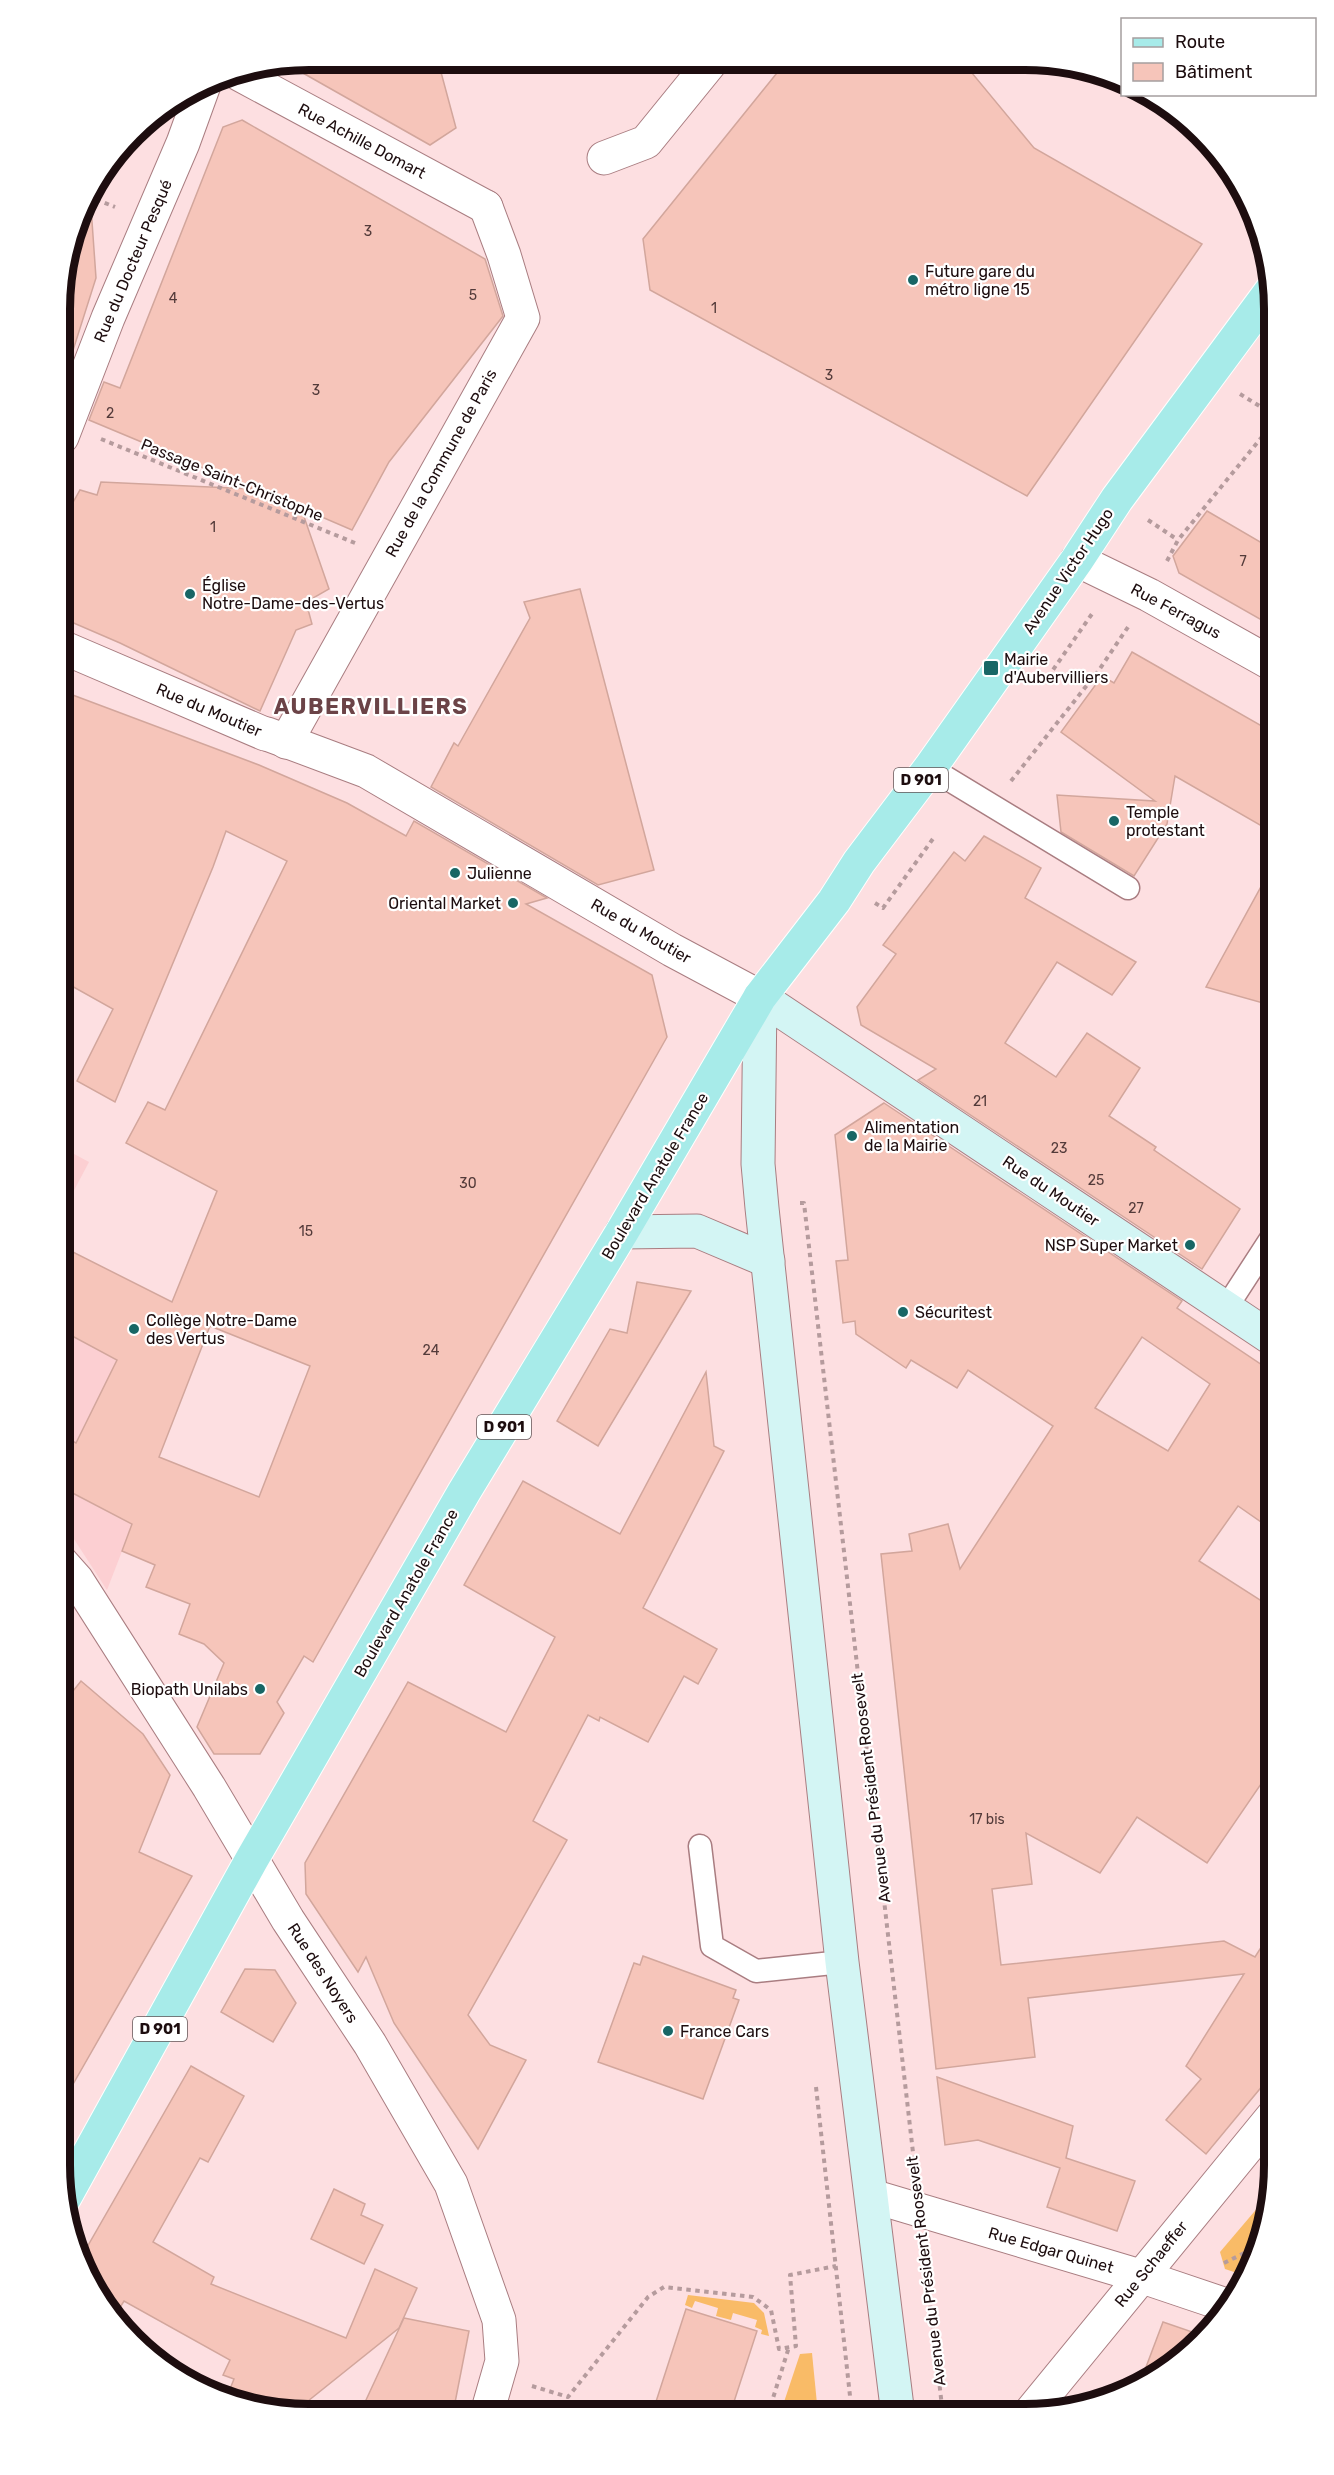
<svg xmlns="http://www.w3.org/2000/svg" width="1334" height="2475" font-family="Rubik,sans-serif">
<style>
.built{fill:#fccfd2}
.green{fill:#f9bb67}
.building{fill:#f6c5ba;stroke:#d2a69c;stroke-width:1.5;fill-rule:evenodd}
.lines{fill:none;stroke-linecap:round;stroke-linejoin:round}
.service-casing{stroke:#a97d81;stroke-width:25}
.pedestrian-casing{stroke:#a97d81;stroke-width:35}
.minor-casing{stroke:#a97d81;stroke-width:35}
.secondary-casing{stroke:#a97d81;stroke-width:35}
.primary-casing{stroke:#fff;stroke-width:35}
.path{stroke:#b59b9d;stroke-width:4;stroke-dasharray:4.5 4.5;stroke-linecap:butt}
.service{stroke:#fff;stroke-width:22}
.pedestrian{stroke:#fff;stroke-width:33}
.minor{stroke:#fff;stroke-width:33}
.secondary{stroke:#d3f5f4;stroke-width:33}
.primary{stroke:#a7ebe9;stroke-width:33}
.poi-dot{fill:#186665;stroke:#fff;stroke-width:2}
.labels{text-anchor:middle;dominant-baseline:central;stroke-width:4.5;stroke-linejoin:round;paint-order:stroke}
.number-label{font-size:14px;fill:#533b3a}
.shield{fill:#fff;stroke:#615657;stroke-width:1.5}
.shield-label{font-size:15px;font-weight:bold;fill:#1d0d0f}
.street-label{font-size:16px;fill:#1d0d0f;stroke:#fff}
.poi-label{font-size:16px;fill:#1d0d0f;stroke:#fff;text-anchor:start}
.district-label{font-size:22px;font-weight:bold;letter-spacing:1.5px;fill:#6b4347;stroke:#fff}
.rim{fill:none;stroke:#1d0d0f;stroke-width:8}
</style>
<rect width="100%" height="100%" fill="#fddfe1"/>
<!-- built -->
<g class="built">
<polygon points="61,1147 89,1162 61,1215"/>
<polygon points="61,1246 193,1313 189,1378 107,1590 61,1519"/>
<polygon points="1094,2389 1115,2397 1105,2402 1081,2406"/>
</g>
<!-- green -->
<g class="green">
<polygon points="1271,2192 1255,2261 1246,2276 1225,2269 1220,2252"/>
<polygon points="688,2295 754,2303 764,2313 769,2336 761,2334 762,2330 755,2327 757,2320 733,2313 731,2320 716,2316 718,2308 695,2301 692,2308 685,2305"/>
<polygon points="812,2353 818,2414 780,2414 800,2354"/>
</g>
<!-- building -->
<g class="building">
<polygon points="309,60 438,61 456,128 430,145 287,64"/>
<polygon points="785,63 957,64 972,73 1034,148 1202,244 1027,496 650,290 643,239"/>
<polygon points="242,120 485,259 503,316 389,462 352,530 301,508 329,589 306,602 312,624 296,630 260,711 120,643 62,618 62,533 71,506 80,490 97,495 101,482 254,489 89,420 104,382 120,388 223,127"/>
<polygon points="90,193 96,278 69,363 62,362 62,277 86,199"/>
<polygon points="1207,511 1274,550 1274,627 1179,573 1173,556"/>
<polygon points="580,589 654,870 598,885 431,787 454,743 458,746 530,618 524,602"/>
<polygon points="1132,652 1274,733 1274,833 1175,776 1167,824 1134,876 1061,832 1057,795 1155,801 1061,732 1102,676 1114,683"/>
<path d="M62,691L259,765L347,803L406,836L414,821L547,898L526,904L652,975L667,1037L313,1662L304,1656L277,1702L284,1713L260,1754H214L197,1727L224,1663L204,1644L179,1634L190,1604L146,1587L155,1565L122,1551L132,1524L61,1487V1435L76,1443L117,1360L61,1330V1246L172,1302L217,1191L126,1143L148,1102L165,1110L287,861L226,831L213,867L115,1102L77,1081L113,1009L61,980ZM210,1326L310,1366L259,1497L159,1457Z"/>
<polygon points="984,836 1041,868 1025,898 1136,962 1112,995 1057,962 1005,1043 1056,1077 1087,1033 1140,1068 1109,1116 1156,1147 1154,1150 1240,1209 1202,1269 918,1080 936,1069 861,1025 857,1007 896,954 883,945 954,852 965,861"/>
<polygon points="1274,863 1274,1006 1206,987"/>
<path d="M884,1103L1182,1301L1177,1308L1274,1373V1531L1238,1506L1199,1561L1274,1609V1765L1207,1863L1137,1817L1100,1873L1026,1833L1032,1884L992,1889L1001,1965L1224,1941L1255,1957L1274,1927L1273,2073L1206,2154L1166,2120L1201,2079L1186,2066L1244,1974L1028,1998L1035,2057L936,2069L881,1554L912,1551L909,1534L948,1524L960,1569L1053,1426L968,1370L957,1388L911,1360L906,1368L856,1334L855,1321L843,1323L836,1261L848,1260L835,1135ZM1142,1337L1210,1384L1168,1451L1095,1408Z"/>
<polygon points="637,1282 691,1291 598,1446 557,1421 610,1329 627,1333"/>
<polygon points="706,1372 714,1446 724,1451 643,1608 717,1649 698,1684 684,1676 648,1742 600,1717 599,1721 588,1715 533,1821 567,1840 468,2015 490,2045 526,2060 478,2149 394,2023 366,1957 358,1972 306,1894 305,1863 408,1682 506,1732 555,1637 464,1585 523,1481 620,1534"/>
<polygon points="81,1681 143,1734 170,1775 139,1852 192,1876 60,2107 61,1706"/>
<polygon points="643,1956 736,1990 733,1998 739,2000 703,2099 598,2062 634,1963 640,1965"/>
<polygon points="245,1969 275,1970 296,2003 273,2042 221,2012"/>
<polygon points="191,2066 244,2096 208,2162 200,2158 153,2242 214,2277 211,2284 346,2338 375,2269 417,2288 399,2328 293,2413 276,2413 229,2400 231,2395 228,2394 234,2379 223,2375 230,2360 124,2301 114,2317 102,2305 82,2264 82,2256"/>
<polygon points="937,2077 1073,2126 1066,2158 1135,2181 1117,2231 1047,2207 1060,2168 978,2140 945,2145"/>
<polygon points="334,2189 365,2204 361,2215 383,2225 364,2264 311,2239"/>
<polygon points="686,2309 757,2331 730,2414 652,2414"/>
<polygon points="404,2318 469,2331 453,2413 360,2413"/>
<polygon points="1163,2322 1204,2336 1176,2364 1140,2383"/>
</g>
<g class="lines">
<!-- service casing -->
<g class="service-casing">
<g id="service">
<polyline points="930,768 1128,888"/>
<polyline points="1226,1308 1274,1234"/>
<polyline points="700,1846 712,1946 756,1971 842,1962"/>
</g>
</g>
<!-- pedestrian casing -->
<g class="pedestrian-casing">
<g id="pedestrian">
<polyline points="267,734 366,771 672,950 760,997"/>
<polyline points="286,742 523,318 504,255 486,207"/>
</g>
</g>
<!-- minor casing -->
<g class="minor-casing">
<g id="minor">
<polyline points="239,74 486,207"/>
<polyline points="604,158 646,142 711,62"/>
<polyline points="62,437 108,318 183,143 204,85"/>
<polyline points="1077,560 1149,595 1274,665"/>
<polyline points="62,647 265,734"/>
<polyline points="61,1562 77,1580 209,1787 288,1920 370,2044 451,2184 499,2320 502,2361 487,2413"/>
<polyline points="872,2196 1140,2276 1229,2306"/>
<polyline points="1029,2414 1273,2116"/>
</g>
</g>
<!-- secondary casing -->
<g class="secondary-casing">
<g id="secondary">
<polyline points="760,997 758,1164 762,1208 842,1962 898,2415"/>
<polyline points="760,997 1274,1340"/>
<polyline points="622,1232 697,1231 768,1261"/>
</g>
</g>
<!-- primary casing -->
<g class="primary-casing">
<polyline id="primary" points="65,2197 252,1859 464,1492 622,1232 760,997 834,901 859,862 930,768 1077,560 1117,499 1271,291"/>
</g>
<!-- path -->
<g class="path">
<polyline points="88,196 115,207"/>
<polyline points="1240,394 1274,415"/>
<polyline points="101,439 355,543"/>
<polyline points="1148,520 1178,540"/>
<polyline points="1167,561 1178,540 1274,422"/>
<polyline points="1048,677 1094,611"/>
<polyline points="1011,781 1099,670 1128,627"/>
<polyline points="875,903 883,908 935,836"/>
<polyline points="800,1203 804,1203 915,2170"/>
<polyline points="816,2087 852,2414"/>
<polyline points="924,2252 943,2415"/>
<polyline points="1224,2263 1259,2246"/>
<polyline points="532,2386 568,2397 648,2297 664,2287 753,2297 771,2310 779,2349 796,2346 790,2275 836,2266"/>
<polyline points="768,2414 789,2347"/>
</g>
<!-- service -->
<use href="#service" class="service"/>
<!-- pedestrian -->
<use href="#pedestrian" class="pedestrian"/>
<!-- minor -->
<use href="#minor" class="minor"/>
<!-- secondary -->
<use href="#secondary" class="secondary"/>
<!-- primary -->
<use href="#primary" class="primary"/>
</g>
<!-- markers -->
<g class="poi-dot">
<circle cx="913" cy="280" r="6"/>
<circle cx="190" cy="594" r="6"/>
<rect x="983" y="660" width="16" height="16" rx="3"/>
<circle cx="1114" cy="821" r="6"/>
<circle cx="455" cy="873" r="6"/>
<circle cx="513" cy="903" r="6"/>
<circle cx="852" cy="1136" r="6"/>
<circle cx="1190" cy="1245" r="6"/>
<circle cx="903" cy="1312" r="6"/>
<circle cx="134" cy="1329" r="6"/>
<circle cx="260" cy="1689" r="6"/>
<circle cx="668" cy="2031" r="6"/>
</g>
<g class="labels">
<!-- number labels -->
<g class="number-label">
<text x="368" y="231">3</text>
<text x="473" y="295">5</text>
<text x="173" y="298">4</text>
<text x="714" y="308">1</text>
<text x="829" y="375">3</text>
<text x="316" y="390">3</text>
<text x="110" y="413">2</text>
<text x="213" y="527">1</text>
<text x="1243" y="561">7</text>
<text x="980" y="1101">21</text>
<text x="1059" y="1148">23</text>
<text x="1096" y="1180">25</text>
<text x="468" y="1183">30</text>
<text x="1136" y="1208">27</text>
<text x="306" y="1231">15</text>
<text x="431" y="1350">24</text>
<text x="987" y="1819">17 bis</text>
</g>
<!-- shield labels -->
<g class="shield">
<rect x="894" y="768" width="54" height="24" rx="4.5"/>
<rect x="477" y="1415" width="54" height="24" rx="4.5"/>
<rect x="133" y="2017" width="54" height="24" rx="4.5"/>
</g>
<g class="shield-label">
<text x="921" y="780">D 901</text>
<text x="504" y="1427">D 901</text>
<text x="160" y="2029">D 901</text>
</g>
<!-- street labels -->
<g class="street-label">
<text transform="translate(362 141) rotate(28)">Rue Achille Domart</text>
<text transform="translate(133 261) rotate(-67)">Rue du Docteur Pesqué</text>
<text transform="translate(441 463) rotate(-61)">Rue de la Commune de Paris</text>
<text transform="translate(232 480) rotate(22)">Passage Saint-Christophe</text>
<text transform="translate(1068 571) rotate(-56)">Avenue Victor Hugo</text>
<text transform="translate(1176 611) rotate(28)">Rue Ferragus</text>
<text transform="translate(209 710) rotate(23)">Rue du Moutier</text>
<text transform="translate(641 931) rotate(30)">Rue du Moutier</text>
<text transform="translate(655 1176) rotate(-59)">Boulevard Anatole France</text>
<text transform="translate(1051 1191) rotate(34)">Rue du Moutier</text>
<text transform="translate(406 1593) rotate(-60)">Boulevard Anatole France</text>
<text transform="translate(871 1788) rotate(-97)">Avenue du Président Roosevelt</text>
<text transform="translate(323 1973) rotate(57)">Rue des Noyers</text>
<text transform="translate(1051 2250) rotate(16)">Rue Edgar Quinet</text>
<text transform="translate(1151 2264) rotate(-51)">Rue Schaeffer</text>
<text transform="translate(926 2271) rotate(-97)">Avenue du Président Roosevelt</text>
</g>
<!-- poi labels -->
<g class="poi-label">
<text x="925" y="271">Future gare du<tspan x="925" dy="18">métro ligne 15</tspan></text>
<text x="202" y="585">Église<tspan x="202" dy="18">Notre-Dame-des-Vertus</tspan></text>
<text x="1004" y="659">Mairie<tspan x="1004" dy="18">d'Aubervilliers</tspan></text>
<text x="1126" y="812">Temple<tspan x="1126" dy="18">protestant</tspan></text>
<text x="467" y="873">Julienne</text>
<text x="501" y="903" text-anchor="end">Oriental Market</text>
<text x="864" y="1127">Alimentation<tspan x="864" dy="18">de la Mairie</tspan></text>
<text x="1178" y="1245" text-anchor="end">NSP Super Market</text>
<text x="915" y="1312">Sécuritest</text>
<text x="146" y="1320">Collège Notre-Dame<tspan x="146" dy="18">des Vertus</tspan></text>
<text x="248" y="1689" text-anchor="end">Biopath Unilabs</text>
<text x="680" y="2031">France Cars</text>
</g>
<!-- district labels -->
<g class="district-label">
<text x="371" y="706">AUBERVILLIERS</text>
</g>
</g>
<!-- crop -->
<path d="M0 0H1334V2475H0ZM309 70H1025A239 239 0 0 1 1264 309V2165A239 239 0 0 1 1025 2404H309A239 239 0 0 1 70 2165V309A239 239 0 0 1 309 70Z" fill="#fff" fill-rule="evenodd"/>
<path class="rim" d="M309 70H1025A239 239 0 0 1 1264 309V2165A239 239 0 0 1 1025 2404H309A239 239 0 0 1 70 2165V309A239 239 0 0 1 309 70Z"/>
<!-- legend -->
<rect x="1121" y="18" width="195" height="78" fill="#ffffff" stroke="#a59e9f" stroke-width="1.5"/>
<rect x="1133" y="38" width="30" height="9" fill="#a7ebe9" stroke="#a59e9f" stroke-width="1.5"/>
<text x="1175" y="48" font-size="18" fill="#1d0d0f">Route</text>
<rect x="1133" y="63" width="30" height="18" fill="#f6c5ba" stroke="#a59e9f" stroke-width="1.5"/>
<text x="1175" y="78" font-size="18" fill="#1d0d0f">Bâtiment</text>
</svg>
